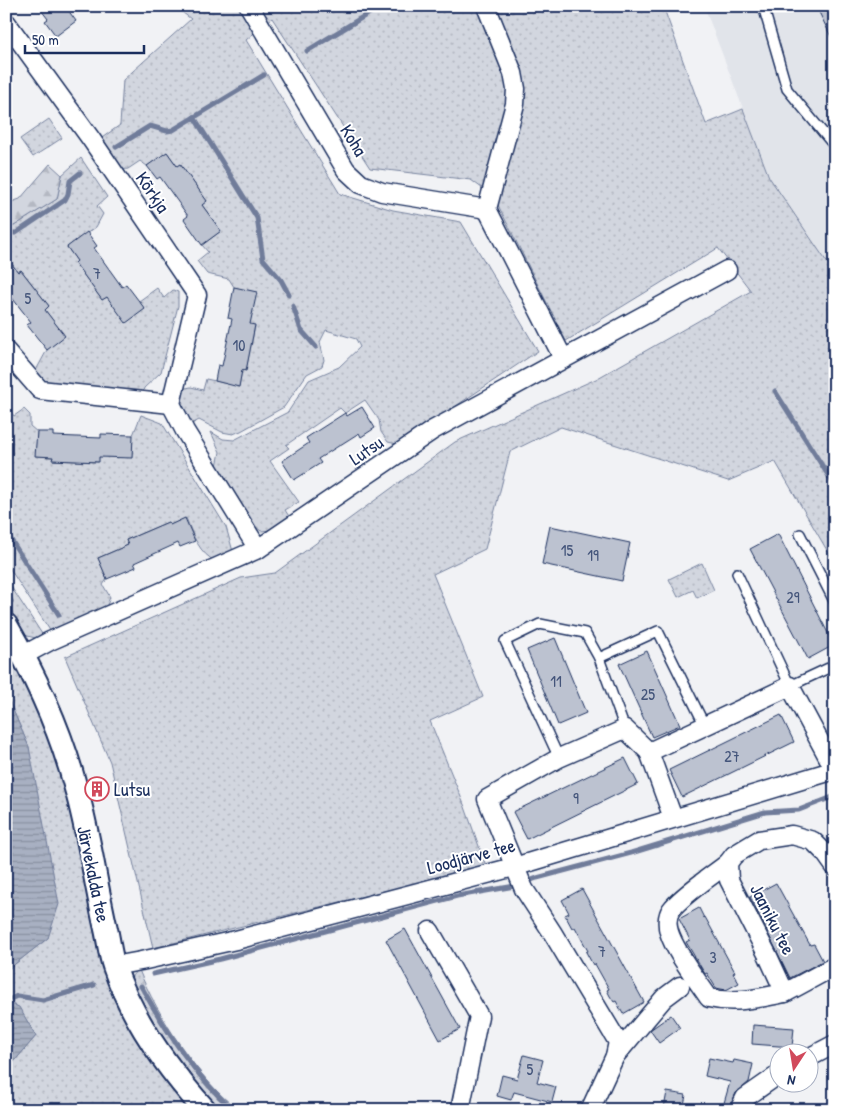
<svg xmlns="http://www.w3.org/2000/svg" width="841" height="1116" font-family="'Patrick Hand',sans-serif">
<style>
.built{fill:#e1e4ea}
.grass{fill:url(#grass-dots);stroke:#76829e}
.forest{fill:url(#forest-firs);stroke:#76829e}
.water{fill:url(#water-rules);stroke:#707c9a}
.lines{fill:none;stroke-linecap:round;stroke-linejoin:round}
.stream{stroke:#707c9a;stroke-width:5}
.building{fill:#bcc2d0;stroke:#1b2f5e}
.service-casing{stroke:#1b2f5e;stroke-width:12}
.minor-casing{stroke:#1b2f5e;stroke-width:21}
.tertiary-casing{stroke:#1b2f5e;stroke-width:26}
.service{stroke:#fff;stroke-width:9}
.minor{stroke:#fff;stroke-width:18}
.tertiary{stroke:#fff;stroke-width:22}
.labels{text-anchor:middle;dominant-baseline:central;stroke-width:4;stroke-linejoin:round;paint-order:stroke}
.number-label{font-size:16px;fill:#43547a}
.street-label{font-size:19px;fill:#1b2f5e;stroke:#fff}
.poi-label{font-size:19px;fill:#1b2f5e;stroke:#fff;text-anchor:start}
</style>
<defs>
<pattern id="grass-dots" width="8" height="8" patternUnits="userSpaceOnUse" patternTransform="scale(1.25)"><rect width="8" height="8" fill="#d2d6df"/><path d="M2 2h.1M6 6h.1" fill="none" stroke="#b4b8c2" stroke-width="1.8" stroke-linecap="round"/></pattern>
<pattern id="forest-firs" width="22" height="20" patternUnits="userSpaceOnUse" patternTransform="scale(1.25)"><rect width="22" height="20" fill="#d2d6df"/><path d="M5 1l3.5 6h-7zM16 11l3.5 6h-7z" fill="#b4b8c2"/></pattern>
<pattern id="water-rules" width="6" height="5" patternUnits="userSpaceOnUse" patternTransform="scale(1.25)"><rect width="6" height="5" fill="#a8b0c2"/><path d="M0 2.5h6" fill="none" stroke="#8890a1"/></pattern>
</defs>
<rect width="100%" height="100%" fill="#f1f2f5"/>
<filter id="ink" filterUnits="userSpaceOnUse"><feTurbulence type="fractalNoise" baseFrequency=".02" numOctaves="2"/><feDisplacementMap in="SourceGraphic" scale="10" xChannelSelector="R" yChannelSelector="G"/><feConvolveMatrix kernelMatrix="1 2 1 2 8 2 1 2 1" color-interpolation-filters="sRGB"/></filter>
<g filter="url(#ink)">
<!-- built -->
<polygon class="built" points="704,6 835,6 835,274 769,177"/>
<!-- grass -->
<g class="grass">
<polygon points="174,6 663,6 706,124 743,109 769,177 835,274 835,564 775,461 728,481 561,427 510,452 485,549 433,574 483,697 430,721 465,807 486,866 153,948 110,762 65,657 241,578 275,573 455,442 596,379 751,291 718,248 566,341 494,197 471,180 370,168 272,18 246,40 340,194 393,210 461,222 538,351 417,432 401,445 388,442 381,432 379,420 365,400 345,413 340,408 286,445 289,448 270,461 299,502 285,510 290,518 271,530 261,531 252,524 217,466 220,452 211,432 223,439 234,440 288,412 309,380 339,367 360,347 356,339 326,330 320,342 324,360 322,366 307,374 284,407 241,431 233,434 222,432 199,420 190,425 179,405 181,389 191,387 203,390 206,379 239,386 242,370 246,370 255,326 250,324 234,287 229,279 207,274 197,261 208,252 202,245 221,231 202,205 207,201 180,164 177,166 167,152 147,166 140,161 128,169 120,170 99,140 120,125 123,80 191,19"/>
<polygon points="49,119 62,138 33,157 20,139"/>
<polygon points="81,158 107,197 97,206 103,214 96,227 67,247 77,261 75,263 102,300 107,297 139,301 157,288 164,298 173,290 178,292 178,306 161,372 144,388 142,395 48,385 33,376 47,350 64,335 45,310 49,306 21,270 18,272 8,258 6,259 6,226 14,226 57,199 62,175"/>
<path d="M7,407L14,416L24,409L30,415V426L37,432L36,456L53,457V460L98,462L99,457L133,435L141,415L162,423L226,527L234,555L217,562C199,554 193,535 186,518L170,525L168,522L126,540L128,545L98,558L107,579L103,585L110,597L106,608L51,632L6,563Z"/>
<polygon points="702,563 714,590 697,598 693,590 678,597 669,579"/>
<polygon points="6,579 42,634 39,639 24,635 6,606"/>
<polygon points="6,650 50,735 78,842 98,953 123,1016 161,1075 192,1110 6,1110 6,1071 36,1036 19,1008 6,1002 6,971 48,938 29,747 6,694"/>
<path d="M139,970C156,1013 201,1084 239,1110H219L199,1091L158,1034L131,984C131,976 132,974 139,970Z"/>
</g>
<!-- forest -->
<polygon class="forest" points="50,164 62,175 57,199 14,226 6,226 6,204 20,199"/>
<!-- water -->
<g class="water">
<polygon points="6,694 29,747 59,904 48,938 6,971"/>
<polygon points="6,1002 19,1007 36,1036 6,1071"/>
</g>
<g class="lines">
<!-- stream -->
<g class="stream">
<polyline points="307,51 371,12 372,6"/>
<polyline points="194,117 257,218 263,259 281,280 289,295"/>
<polyline points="116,147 150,126 167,131 173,130 264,75"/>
<polyline points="6,233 16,233 65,200 68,194 70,181 80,173"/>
<polyline points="293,306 301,330 316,347"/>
<polyline points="775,391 835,486"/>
<polyline points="6,532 59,615"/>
<polyline points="6,593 11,601"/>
<polyline points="153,974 220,959 457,896 515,886 537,878 631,853 765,812 799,810 835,796"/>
<path d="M141,986C166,1031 195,1076 233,1110"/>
<polyline points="6,1001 17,996 43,1000 94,985"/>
</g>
</g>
<!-- building -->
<g class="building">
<polygon points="38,6 65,6 76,21 56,36 45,21 48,19"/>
<polygon points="816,6 835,6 835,45"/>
<polygon points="167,152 177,166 180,164 207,201 202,205 221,231 202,245 184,219 188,216 160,177 157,179 147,166"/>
<polygon points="87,232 97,246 94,248 122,287 126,284 145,309 126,323 107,297 102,300 75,263 77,261 67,247"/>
<polygon points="6,257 18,272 21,270 49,306 45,310 65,336 47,350 27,325 31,322 6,290"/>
<polygon points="234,287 257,292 250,324 255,325 246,371 242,370 239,387 215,381 218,365 222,366 232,319 228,318"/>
<polygon points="362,407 375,428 361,437 359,433 318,459 321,463 294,480 282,461 309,443 306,438 345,413 347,416"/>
<polygon points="37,432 53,432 53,436 101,438 101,434 133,435 132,458 99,457 99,462 52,460 53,457 35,456"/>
<polygon points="185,518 195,541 180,547 178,543 134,563 136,567 107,579 98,558 128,545 126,540 168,522 170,525"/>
<polygon points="550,526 630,543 622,581 542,564"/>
<polygon points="778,534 834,645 808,659 750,549"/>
<polygon points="555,638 586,713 558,725 527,650"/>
<polygon points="647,651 680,725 652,737 619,664"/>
<polygon points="781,715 794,742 682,797 669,770"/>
<polygon points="625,758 638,784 527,839 513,812"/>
<polygon points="776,883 810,945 814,944 823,961 790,978 750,897"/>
<polygon points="582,889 644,1002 623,1014 616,1001 614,1002 610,996 607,990 609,989 595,964 593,965 586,952 588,951 575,927 572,928 565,915 569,913 562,900"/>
<polygon points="699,908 704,918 705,917 735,972 733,973 739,983 726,990 716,988 707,973 705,974 686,942 690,940 679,919"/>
<polygon points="405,929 460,1029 440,1040 386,940"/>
<polygon points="671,1015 680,1028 659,1043 650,1030"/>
<polygon points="753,1025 794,1028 792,1047 752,1044"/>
<polygon points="524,1055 543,1060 537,1082 556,1087 552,1102 514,1092 511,1100 497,1096 502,1075 517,1079"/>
<polygon points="709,1058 733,1063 734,1060 753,1064 749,1082 736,1093 729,1110 722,1110 730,1082 705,1076"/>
<polygon points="667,1092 686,1095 683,1110 664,1108"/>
</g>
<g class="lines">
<!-- service casing -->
<g class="service-casing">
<g id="service">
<polyline points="763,6 787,89 835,147"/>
<polyline points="800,534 835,603"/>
<polyline points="737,573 790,686 835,665"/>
<polyline points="599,658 625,729"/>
<polyline points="559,758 505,641 540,624 585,633 599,658 658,631 705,726"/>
</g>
</g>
<!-- minor casing -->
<g class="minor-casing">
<g id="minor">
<polyline points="249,6 346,170 361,184 382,192 487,209"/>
<polyline points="486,6 513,73 516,89 515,104 487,209 563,358"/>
<polyline points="6,22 91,139 197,295 171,404 185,431 258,549"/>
<polyline points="6,351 40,390 171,404"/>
<polyline points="24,655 50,641 258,549 433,430 727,270"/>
<polyline points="649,752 673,818"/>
<path d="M728,863C714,874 681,896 671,910C667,916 667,925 669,932C675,952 697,980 709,998C734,1004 759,998 785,993"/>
<polyline points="835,867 825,853 813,841 792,835 759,840 734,855 728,863 729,880 767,954 785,993 835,966"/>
<polyline points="430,931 479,1016 460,1110"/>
<polyline points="114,966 141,961 236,940 514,867 835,770"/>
<polyline points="615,1056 664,998 680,986"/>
<polyline points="808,1058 835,1044"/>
<polyline points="590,1110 615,1056 618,1042 552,932 524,889 487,799 559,758 625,729 649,752 790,686 835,770"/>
<polyline points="739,1110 745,1098 778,1075"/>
</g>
</g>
<!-- tertiary casing -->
<g class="tertiary-casing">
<path id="tertiary" d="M6,625C35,675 60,729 75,785C89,832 95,882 106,929C109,942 110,955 114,966C132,1020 167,1068 205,1110"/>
</g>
<!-- service -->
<use href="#service" class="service"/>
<!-- minor -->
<use href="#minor" class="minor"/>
<!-- tertiary -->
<use href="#tertiary" class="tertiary"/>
</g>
</g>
<!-- icons -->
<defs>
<g id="building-ring" transform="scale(1.25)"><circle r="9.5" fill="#fff" stroke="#d1495b" stroke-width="1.5"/><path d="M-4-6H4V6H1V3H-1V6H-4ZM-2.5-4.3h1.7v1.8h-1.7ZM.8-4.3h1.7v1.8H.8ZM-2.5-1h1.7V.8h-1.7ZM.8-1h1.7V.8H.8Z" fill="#d1495b"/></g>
</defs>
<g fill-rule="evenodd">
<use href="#building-ring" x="97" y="789"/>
</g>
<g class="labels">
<!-- number labels -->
<g class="number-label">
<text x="97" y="273">7</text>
<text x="28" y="298">5</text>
<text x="239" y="345">10</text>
<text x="567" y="550">15</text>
<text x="593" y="555">19</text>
<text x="793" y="597">29</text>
<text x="556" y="681">11</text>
<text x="648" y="694">25</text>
<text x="732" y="756">27</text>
<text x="576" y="798">9</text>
<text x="602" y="951">7</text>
<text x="713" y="957">3</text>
<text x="530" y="1069">5</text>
</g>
<!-- street labels -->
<g class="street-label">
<text transform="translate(354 140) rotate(58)">Koha</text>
<text transform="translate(153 192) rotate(56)">Kõrkja</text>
<text transform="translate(366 450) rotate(-34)">Lutsu</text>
<text transform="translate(471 856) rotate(-15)">Loodjärve tee</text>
<text transform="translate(94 874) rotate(78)">Järvekalda tee</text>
<text transform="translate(773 919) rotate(63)">Jaaniku tee</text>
</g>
<!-- poi labels -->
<g class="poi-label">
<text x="114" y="789">Lutsu</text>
</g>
</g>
<!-- margin -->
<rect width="841" height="1116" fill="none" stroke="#fff" stroke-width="25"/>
<rect x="12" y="12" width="816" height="1091" fill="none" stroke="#1b2f5e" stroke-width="2" filter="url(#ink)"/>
<!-- north arrow -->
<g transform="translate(794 1068) rotate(192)"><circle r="24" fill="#ffffff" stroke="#a4acbf"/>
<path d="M0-4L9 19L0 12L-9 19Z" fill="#d1495b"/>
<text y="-8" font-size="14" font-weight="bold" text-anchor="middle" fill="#1b2f5e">N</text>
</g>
<!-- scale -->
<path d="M25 45v8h119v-8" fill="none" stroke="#1b2f5e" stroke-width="2.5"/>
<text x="32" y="45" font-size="15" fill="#1b2f5e" stroke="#ffffff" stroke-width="4" paint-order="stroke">50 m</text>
</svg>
